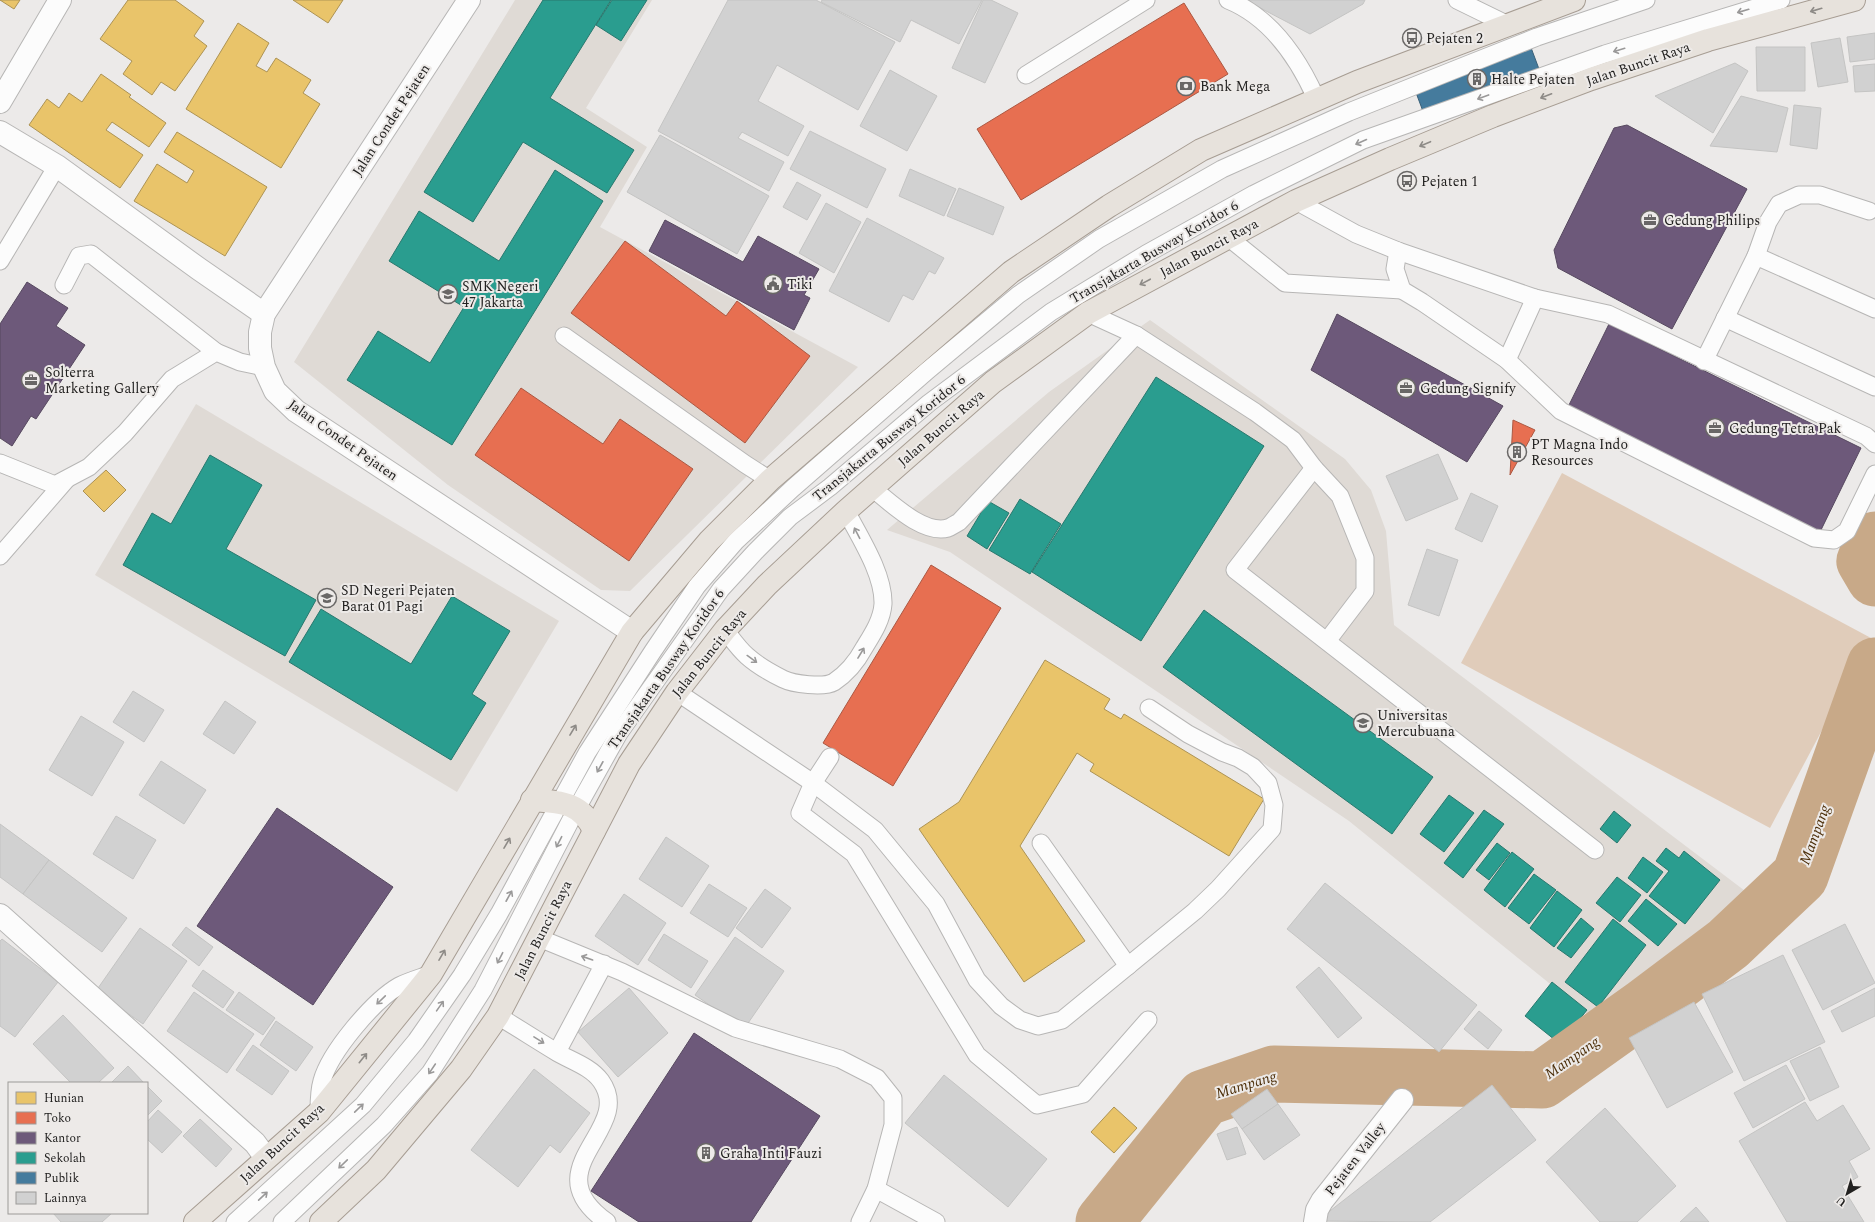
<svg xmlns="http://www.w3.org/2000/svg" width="1875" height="1222" font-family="Spectral,serif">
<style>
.built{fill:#dfdad5}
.green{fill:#e0ccba}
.homes{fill:#e9c46a;stroke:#ad9354}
.shops{fill:#e76f51;stroke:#ac5842}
.offices{fill:#6d597a;stroke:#56485f}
.schools{fill:#2a9d8f;stroke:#28786e}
.public{fill:#457b9d;stroke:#3a6078}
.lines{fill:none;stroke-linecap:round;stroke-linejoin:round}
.river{stroke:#c8a988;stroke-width:57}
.building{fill:#d1d1d1;stroke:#c4c4c3}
.service-casing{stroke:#b7b6b5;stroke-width:19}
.minor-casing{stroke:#b7b6b5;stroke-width:24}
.primary-casing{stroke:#a79d93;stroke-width:24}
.service{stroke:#fcfcfc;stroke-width:17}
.minor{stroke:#fcfcfc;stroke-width:22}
.primary{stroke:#e7e2dc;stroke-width:22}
.oneway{stroke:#8e8b87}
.oneway2{stroke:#9a9999}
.labels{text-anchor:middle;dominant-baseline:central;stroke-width:4;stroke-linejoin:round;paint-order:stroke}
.poi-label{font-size:14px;fill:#222120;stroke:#edeae8;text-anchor:start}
.street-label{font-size:14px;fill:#222120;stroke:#edeae8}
.water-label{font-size:15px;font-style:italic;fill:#4c2e08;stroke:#edeae8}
</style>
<rect width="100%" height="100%" fill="#eceae9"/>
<!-- built -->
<g class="built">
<polygon points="515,0 652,0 586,108 647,147 600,227 858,367 630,591 601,590 448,485 294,362"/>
<polygon points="1150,320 1345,459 1371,490 1386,531 1394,625 1757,900 1597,1022 1349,821 950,552 887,530 1049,392"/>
<polygon points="196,404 559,621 457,792 95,575"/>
</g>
<!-- green -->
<polygon class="green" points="1562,473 1871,638 1770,828 1461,663"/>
<!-- homes -->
<g class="homes">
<polygon points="0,0 20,0 14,9"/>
<polygon points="128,0 175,0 204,21 194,36 207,46 175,91 161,82 152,95 123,74 132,61 100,39"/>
<polygon points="293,0 343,0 328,23"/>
<polygon points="238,23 269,43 256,66 267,72 276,58 311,80 303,93 320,104 281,168 186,109"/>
<polygon points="101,74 131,95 129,97 166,123 149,147 112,122 106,130 143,155 120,188 29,125 47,99 59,108 69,93 82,102"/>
<polygon points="177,132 267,187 225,256 134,201 157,164 187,183 194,171 164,152"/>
<polygon points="106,470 126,490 104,512 83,491"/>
<polygon points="1045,660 1110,699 1104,709 1121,719 1124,714 1264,799 1229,856 1090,771 1094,764 1077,753 1020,846 1085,941 1024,982 919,829 959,802"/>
<polygon points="1114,1107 1137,1128 1114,1153 1091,1132"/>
</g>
<!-- shops -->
<g class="shops">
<polygon points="1184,3 1228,74 1021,200 977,129"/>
<polygon points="625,241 726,316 737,301 810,356 745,443 571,313"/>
<polygon points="521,388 603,444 620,419 693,469 629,561 475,455"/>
<polygon points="1513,420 1535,430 1510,475"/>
<polygon points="931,565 1001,608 893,786 823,743"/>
</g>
<!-- offices -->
<g class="offices">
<polygon points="1627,125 1747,189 1672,329 1558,268 1554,250 1614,128"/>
<polygon points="665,220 743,262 758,236 819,269 804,295 810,298 794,330 649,251"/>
<polygon points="27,282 68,308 56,326 85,345 36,419 31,416 12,446 0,438 0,324"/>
<polygon points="1337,314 1503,406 1467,462 1311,370"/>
<polygon points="1609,324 1861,448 1820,532 1568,407"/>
<polygon points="277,808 393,887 313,1005 197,926"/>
<polygon points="694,1033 820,1116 751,1222 639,1222 591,1191"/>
</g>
<!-- schools -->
<g class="schools">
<polygon points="543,0 611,0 550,98 634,150 607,193 523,142 473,222 424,192"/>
<polygon points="612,0 647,0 621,41 596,25"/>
<polygon points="555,170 603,201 452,445 347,380 378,331 430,363 464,307 389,261 419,211 499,261"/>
<polygon points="1156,377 1264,446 1141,641 1032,572"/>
<polygon points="210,455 262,485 226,549 316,600 285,656 123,565 152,513 171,524"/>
<polygon points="1020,499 1061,524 1030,574 989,550"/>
<polygon points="988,501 1009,513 987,549 967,536"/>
<polygon points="452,596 510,631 472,694 486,703 451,760 289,662 321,609 411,664"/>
<polygon points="1204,610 1433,777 1392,834 1163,667"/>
<polygon points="1449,795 1474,813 1444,852 1420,834"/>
<polygon points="1484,810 1504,824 1463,878 1444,863"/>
<polygon points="1614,811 1631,825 1617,843 1600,829"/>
<polygon points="1497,843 1510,853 1489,880 1476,870"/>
<polygon points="1666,848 1679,858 1684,851 1720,880 1685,924 1649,896 1669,871 1656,861"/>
<polygon points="1512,852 1534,869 1505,907 1484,890"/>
<polygon points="1643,857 1663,872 1647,893 1628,878"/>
<polygon points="1534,874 1556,890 1529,924 1508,908"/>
<polygon points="1617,877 1641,895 1620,922 1596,903"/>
<polygon points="1557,891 1582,910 1554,947 1530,928"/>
<polygon points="1646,899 1677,924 1658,946 1628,921"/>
<polygon points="1581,918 1594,929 1571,958 1557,948"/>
<polygon points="1613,919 1646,945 1598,1007 1565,982"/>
<polygon points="1552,982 1587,1010 1560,1044 1525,1016"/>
</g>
<!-- public -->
<polygon class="public" points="1530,45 1539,69 1424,114 1415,90"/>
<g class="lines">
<!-- river -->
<g class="river">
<polyline points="1875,540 1865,561 1875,578"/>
<polyline points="1104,1222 1204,1098 1274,1074 1542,1080 1643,1008 1728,944 1800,876 1875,666"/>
</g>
</g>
<!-- building -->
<g class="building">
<polygon points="728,0 816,0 895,42 858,110 777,65 758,101 804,126 788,156 742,132 738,138 784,162 769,191 658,131"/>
<polygon points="822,0 982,0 959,44 911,20 900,42 821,2"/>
<polygon points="983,0 991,0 1018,13 985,83 952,68"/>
<polygon points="1245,0 1365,0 1363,4 1310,34"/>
<polygon points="1875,33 1875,59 1850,62 1847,37"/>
<polygon points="1840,38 1848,82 1818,87 1811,43"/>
<polygon points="1756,47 1805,47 1805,91 1757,91"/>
<polygon points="1735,63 1748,71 1713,133 1655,96"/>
<polygon points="1875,64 1875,91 1855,92 1853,66"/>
<polygon points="890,70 937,96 907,151 860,126"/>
<polygon points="1741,96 1788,108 1777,152 1710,146"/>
<polygon points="1794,105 1821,108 1817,149 1790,145"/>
<polygon points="810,131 886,169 867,208 790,169"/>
<polygon points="660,135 769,196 737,254 627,192"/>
<polygon points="910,169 956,189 944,216 899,196"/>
<polygon points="797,182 821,195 807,220 783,207"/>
<polygon points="959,188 1004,207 993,235 947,216"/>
<polygon points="826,203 861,222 834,273 799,253"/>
<polygon points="867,218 944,258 935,274 929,271 913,300 903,295 889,322 829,291"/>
<polygon points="1438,454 1458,499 1406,521 1386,476"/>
<polygon points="1471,493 1498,506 1482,542 1455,529"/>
<polygon points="1427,549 1458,560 1439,616 1408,605"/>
<polygon points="133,691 164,710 144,742 113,722"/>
<polygon points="225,701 256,722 234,754 203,734"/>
<polygon points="81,716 124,742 92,796 49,770"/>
<polygon points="161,761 206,790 184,824 139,795"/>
<polygon points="116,816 156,840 133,879 93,854"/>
<polygon points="0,824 49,860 23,894 0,877"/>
<polygon points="666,837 709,866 682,907 639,879"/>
<polygon points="49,860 127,918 102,952 23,894"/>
<polygon points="1325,883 1477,1005 1439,1052 1287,929"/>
<polygon points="709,884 747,908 728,937 690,913"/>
<polygon points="765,889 791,908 762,948 736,928"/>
<polygon points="624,894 666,923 638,965 595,936"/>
<polygon points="1845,924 1875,983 1823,1010 1792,950"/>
<polygon points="186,927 213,947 199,966 172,945"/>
<polygon points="140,928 187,961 143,1024 96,991"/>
<polygon points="664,934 708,961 691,988 648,960"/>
<polygon points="735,937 784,971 744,1029 695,995"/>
<polygon points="2,939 58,982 15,1037 0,1026 0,941"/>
<polygon points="1783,955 1825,1042 1744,1081 1702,994"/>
<polygon points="1319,967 1362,1018 1338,1038 1296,987"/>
<polygon points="203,970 234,992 223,1008 192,986"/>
<polygon points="629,988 668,1033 618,1077 578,1032"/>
<polygon points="1875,988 1875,1016 1842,1032 1831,1011"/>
<polygon points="194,992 254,1034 227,1073 167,1031"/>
<polygon points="239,992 275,1018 263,1035 226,1010"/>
<polygon points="1694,1002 1733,1072 1667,1108 1629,1038"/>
<polygon points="1479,1011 1502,1030 1488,1049 1464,1029"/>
<polygon points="63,1015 114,1068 98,1083 71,1083 33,1044"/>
<polygon points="276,1021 313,1047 296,1071 260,1045"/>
<polygon points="253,1045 289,1071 272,1095 236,1070"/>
<polygon points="1820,1047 1839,1087 1810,1101 1790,1061"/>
<polygon points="1786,1065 1805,1099 1753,1128 1734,1093"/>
<polygon points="128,1066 144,1083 111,1083"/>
<polygon points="534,1069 590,1113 560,1153 550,1145 518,1187 471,1150"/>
<polygon points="944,1075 1047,1159 1008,1207 905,1123"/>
<polygon points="1492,1085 1536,1140 1430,1222 1317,1221"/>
<polygon points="147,1086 162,1101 147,1116"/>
<polygon points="1267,1089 1278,1104 1242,1129 1231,1114"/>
<polygon points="1805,1102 1817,1121 1843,1105 1870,1149 1849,1161 1858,1177 1842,1186 1864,1222 1787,1222 1739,1141"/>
<polygon points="1278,1104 1300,1135 1264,1160 1242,1129"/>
<polygon points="1605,1108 1676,1186 1637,1222 1600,1222 1546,1162"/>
<polygon points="158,1110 182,1132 162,1153 147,1139 147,1122"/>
<polygon points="200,1119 232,1149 216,1167 183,1136"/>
<polygon points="1237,1127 1246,1154 1227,1160 1217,1134"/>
<polygon points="1696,1207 1709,1222 1680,1222"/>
<polygon points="53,1213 112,1213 102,1222 61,1222"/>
</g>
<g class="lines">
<!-- service casing -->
<g class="service-casing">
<g id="service">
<path d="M1228,0C1270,17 1298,58 1316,98"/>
<polyline points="1457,0 1506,24"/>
<polyline points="1026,75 1146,0"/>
<polyline points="1296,201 1356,234 1398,251 1535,298 1608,314 1866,436 1875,444"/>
<polyline points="1228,237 1285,283 1402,290"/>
<polyline points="1398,251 1395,269 1402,290 1422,302 1507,360 1561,411 1814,538 1834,540 1847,531 1875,474"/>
<polyline points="1756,256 1768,222 1779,204 1799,195 1820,195 1869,211"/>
<polyline points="0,261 57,166"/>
<polyline points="64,285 79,256 91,254 216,352"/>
<polyline points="1088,313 1136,335 1255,412 1293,440 1314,468 1340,496 1365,558 1365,591 1327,641"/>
<polyline points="1725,318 1875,387"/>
<polyline points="564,336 745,464 770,480"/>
<polyline points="1507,360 1535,298"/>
<polyline points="1704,361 1756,256 1875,309"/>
<polyline points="0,463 55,485 89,467 125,433 172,379 216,352 240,362 264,367"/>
<polyline points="1314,468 1235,570 1595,850"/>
<path d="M872,488C890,502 923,535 948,528C951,527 955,524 959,522L1136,335"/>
<polyline points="0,556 66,480"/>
<path d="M725,630C732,639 739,649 747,656C757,665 771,673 783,679C793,684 824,688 834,682C846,674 857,661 864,648C872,635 882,620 883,604C884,574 859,536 846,511"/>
<polyline points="677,692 813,783 875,830 936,904 977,980 1001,1006 1020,1020 1038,1026 1062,1020 1195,911 1218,889 1272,829 1274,805 1268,783 1253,767 1238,758 1222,752 1188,734 1149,708"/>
<polyline points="830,757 813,783 800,813 854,854 977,1055 1037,1105 1083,1094 1148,1020"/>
<polyline points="1041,843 1128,966"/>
<polyline points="539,938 622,972 735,1028 840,1059 877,1078 893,1098 893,1125 876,1189 860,1222"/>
<path d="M498,1016C518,1028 538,1041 558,1053C572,1061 591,1067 601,1081C636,1130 531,1168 607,1222"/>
<polyline points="557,1052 604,964"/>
<path d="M319,1112C319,1102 319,1091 322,1081C330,1052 373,1001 399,986C409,981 420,978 431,974"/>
<polyline points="876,1189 936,1222"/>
<polyline points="235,1222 363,1105 416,1041 462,975 499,914 587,753 653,651 697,586 736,541 793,488 927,371 1018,295 1099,239 1222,169 1349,112 1469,64 1537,37 1646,0"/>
<polyline points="282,1222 384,1125 430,1073 483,990 577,808 619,733 721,589 755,552 790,517 830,487 929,403 1051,312 1146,254 1254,194 1363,140 1605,54 1781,0"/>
</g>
</g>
<!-- minor casing -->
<g class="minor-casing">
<g id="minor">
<polyline points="469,0 264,314 260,332 260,348 264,367 275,391 296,411 632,632"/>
<polyline points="0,102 60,0"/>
<polyline points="0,132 57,166 199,269 264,314"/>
<polyline points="0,915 255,1143 266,1158"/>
<polyline points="1315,1222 1317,1210 1322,1201 1402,1100"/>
</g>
</g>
<!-- primary casing -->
<g class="primary-casing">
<g id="primary">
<path d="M532,800C560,802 582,802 594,831"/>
<polyline points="195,1222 319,1112 431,974 632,632 709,541 770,480 1011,272 1109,206 1201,150 1357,82 1574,0"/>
<polyline points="321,1222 376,1170 461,1069 498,1016 629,764 677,692 725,630 767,585 846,511 993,382 1088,313 1296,201 1390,159 1493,116 1591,79 1708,40 1854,0"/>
</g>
</g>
<!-- service -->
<use href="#service" class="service"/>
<!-- minor -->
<use href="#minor" class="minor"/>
<!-- primary -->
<use href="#primary" class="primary"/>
</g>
<!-- one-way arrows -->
<defs><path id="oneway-shaft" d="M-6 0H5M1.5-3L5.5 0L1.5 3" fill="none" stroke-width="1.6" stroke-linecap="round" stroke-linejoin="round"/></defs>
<g class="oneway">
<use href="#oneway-shaft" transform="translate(1816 10) rotate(164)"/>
<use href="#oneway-shaft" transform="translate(1546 96) rotate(159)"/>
<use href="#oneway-shaft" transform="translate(1425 144) rotate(157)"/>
<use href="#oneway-shaft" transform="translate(1145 282) rotate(152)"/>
<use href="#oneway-shaft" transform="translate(573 730) rotate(-59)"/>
<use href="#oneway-shaft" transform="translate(507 843) rotate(-60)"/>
<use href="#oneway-shaft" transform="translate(442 955) rotate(-60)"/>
<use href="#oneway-shaft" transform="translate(363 1058) rotate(-51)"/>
</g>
<g class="oneway2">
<use href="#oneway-shaft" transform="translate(1743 11) rotate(164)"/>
<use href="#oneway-shaft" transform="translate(1619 50) rotate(163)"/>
<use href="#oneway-shaft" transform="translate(1483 97) rotate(160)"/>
<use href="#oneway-shaft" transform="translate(1361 142) rotate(156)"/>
<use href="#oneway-shaft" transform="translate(857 533) rotate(-117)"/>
<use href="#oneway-shaft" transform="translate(861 653) rotate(-59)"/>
<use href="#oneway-shaft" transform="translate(752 659) rotate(36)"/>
<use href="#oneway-shaft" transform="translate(600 767) rotate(119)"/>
<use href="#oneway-shaft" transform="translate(559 842) rotate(117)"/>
<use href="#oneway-shaft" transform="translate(509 896) rotate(-61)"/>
<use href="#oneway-shaft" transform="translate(500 958) rotate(117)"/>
<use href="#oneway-shaft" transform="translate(587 958) rotate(-161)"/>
<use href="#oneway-shaft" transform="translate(381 1000) rotate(136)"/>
<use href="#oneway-shaft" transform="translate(440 1006) rotate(-55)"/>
<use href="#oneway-shaft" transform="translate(539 1040) rotate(32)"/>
<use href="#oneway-shaft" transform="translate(432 1069) rotate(124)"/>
<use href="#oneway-shaft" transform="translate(359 1108) rotate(-44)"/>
<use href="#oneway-shaft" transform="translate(343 1164) rotate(136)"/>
<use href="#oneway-shaft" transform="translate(263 1196) rotate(-43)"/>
</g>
<!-- icons -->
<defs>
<g id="bus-ring" transform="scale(1)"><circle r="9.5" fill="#edeae8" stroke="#696766" stroke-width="1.5"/><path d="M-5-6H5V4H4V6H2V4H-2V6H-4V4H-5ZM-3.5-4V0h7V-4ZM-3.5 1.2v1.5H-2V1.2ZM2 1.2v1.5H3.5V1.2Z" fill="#696766"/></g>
<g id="building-ring" transform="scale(1)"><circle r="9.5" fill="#edeae8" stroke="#696766" stroke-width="1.5"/><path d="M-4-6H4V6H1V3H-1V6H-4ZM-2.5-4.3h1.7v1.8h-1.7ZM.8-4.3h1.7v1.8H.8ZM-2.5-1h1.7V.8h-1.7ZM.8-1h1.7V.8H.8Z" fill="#696766"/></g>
<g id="bank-ring" transform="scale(1)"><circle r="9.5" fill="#edeae8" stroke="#696766" stroke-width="1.5"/><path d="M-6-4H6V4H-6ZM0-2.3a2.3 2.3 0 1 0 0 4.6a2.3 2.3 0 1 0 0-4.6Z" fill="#696766"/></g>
<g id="office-ring" transform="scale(1)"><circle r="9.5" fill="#edeae8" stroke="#696766" stroke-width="1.5"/><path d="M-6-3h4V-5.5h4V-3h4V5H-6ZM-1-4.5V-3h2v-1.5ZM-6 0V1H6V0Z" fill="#696766"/></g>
<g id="civic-ring" transform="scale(1)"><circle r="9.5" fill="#edeae8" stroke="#696766" stroke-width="1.5"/><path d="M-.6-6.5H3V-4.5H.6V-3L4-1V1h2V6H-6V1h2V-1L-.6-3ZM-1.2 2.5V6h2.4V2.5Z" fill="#696766"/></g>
<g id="school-ring" transform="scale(1)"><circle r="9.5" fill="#edeae8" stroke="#696766" stroke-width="1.5"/><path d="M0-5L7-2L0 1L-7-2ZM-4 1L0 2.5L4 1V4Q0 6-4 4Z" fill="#696766"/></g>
<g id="university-ring" transform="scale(1)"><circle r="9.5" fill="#edeae8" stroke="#696766" stroke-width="1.5"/><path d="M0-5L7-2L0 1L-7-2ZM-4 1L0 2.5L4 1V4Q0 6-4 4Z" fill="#696766"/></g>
</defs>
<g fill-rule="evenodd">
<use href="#bus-ring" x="1412" y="38"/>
<use href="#building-ring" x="1477" y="79"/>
<use href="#bank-ring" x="1186" y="86"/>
<use href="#bus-ring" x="1407" y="181"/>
<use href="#office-ring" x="1650" y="220"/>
<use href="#civic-ring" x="773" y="284"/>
<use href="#school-ring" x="448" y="294"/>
<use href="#office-ring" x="31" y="380"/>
<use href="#office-ring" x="1406" y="388"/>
<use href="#office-ring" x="1715" y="428"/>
<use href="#building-ring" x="1517" y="452"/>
<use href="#school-ring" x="327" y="598"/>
<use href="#university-ring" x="1363" y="723"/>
<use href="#building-ring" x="706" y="1153"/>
</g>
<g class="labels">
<!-- poi labels -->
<g class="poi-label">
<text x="1426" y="38">Pejaten 2</text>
<text x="1491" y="79">Halte Pejaten</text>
<text x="1200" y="86">Bank Mega</text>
<text x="1421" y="181">Pejaten 1</text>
<text x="1664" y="220">Gedung Philips</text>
<text x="787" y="284">Tiki</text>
<text x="462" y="286">SMK Negeri<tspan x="462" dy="16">47 Jakarta</tspan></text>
<text x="45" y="372">Solterra<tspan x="45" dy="16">Marketing Gallery</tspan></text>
<text x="1420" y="388">Gedung Signify</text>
<text x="1729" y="428">Gedung Tetra Pak</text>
<text x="1531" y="444">PT Magna Indo<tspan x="1531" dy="16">Resources</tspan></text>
<text x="341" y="590">SD Negeri Pejaten<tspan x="341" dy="16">Barat 01 Pagi</tspan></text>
<text x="1377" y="715">Universitas<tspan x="1377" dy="16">Mercubuana</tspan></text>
<text x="720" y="1153">Graha Inti Fauzi</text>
</g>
<!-- street labels -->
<g class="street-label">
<text transform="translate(1638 64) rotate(-19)">Jalan Buncit Raya</text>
<text transform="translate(391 120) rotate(-57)">Jalan Condet Pejaten</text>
<text transform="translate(1209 248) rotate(-28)">Jalan Buncit Raya</text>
<text transform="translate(1154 252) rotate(-30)">Transjakarta Busway Koridor 6</text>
<text transform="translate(941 428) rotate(-41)">Jalan Buncit Raya</text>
<text transform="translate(889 438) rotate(-39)">Transjakarta Busway Koridor 6</text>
<text transform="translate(343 440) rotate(35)">Jalan Condet Pejaten</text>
<text transform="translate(709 653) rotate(-51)">Jalan Buncit Raya</text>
<text transform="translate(666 669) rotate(-55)">Transjakarta Busway Koridor 6</text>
<text transform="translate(543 930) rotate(-63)">Jalan Buncit Raya</text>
<text transform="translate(282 1143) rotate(-43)">Jalan Buncit Raya</text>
<text transform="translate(1355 1159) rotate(-52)">Pejaten Valley</text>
</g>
<!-- water labels -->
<g class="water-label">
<text transform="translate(1815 835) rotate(-70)">Mampang</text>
<text transform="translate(1572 1058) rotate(-35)">Mampang</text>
<text transform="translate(1246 1085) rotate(-17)">Mampang</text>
</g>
</g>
<!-- legend -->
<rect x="8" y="1082" width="140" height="132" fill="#edeae8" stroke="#9c9a98"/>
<rect x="16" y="1092" width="20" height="12" fill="#e9c46a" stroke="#9c9a98"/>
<text x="44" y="1102" font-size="12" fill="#222120">Hunian</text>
<rect x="16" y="1112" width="20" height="12" fill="#e76f51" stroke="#9c9a98"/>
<text x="44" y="1122" font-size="12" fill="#222120">Toko</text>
<rect x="16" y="1132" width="20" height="12" fill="#6d597a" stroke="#9c9a98"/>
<text x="44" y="1142" font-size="12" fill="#222120">Kantor</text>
<rect x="16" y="1152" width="20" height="12" fill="#2a9d8f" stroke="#9c9a98"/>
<text x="44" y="1162" font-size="12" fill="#222120">Sekolah</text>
<rect x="16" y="1172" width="20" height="12" fill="#457b9d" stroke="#9c9a98"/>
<text x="44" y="1182" font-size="12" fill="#222120">Publik</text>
<rect x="16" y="1192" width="20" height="12" fill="#d1d1d1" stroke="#9c9a98"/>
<text x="44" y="1202" font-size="12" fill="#222120">Lainnya</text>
<!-- north arrow -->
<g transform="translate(1847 1194) rotate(218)" stroke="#edeae8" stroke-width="3" paint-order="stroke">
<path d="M0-3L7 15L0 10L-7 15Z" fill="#222120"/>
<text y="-6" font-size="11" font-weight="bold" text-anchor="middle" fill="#222120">U</text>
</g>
</svg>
